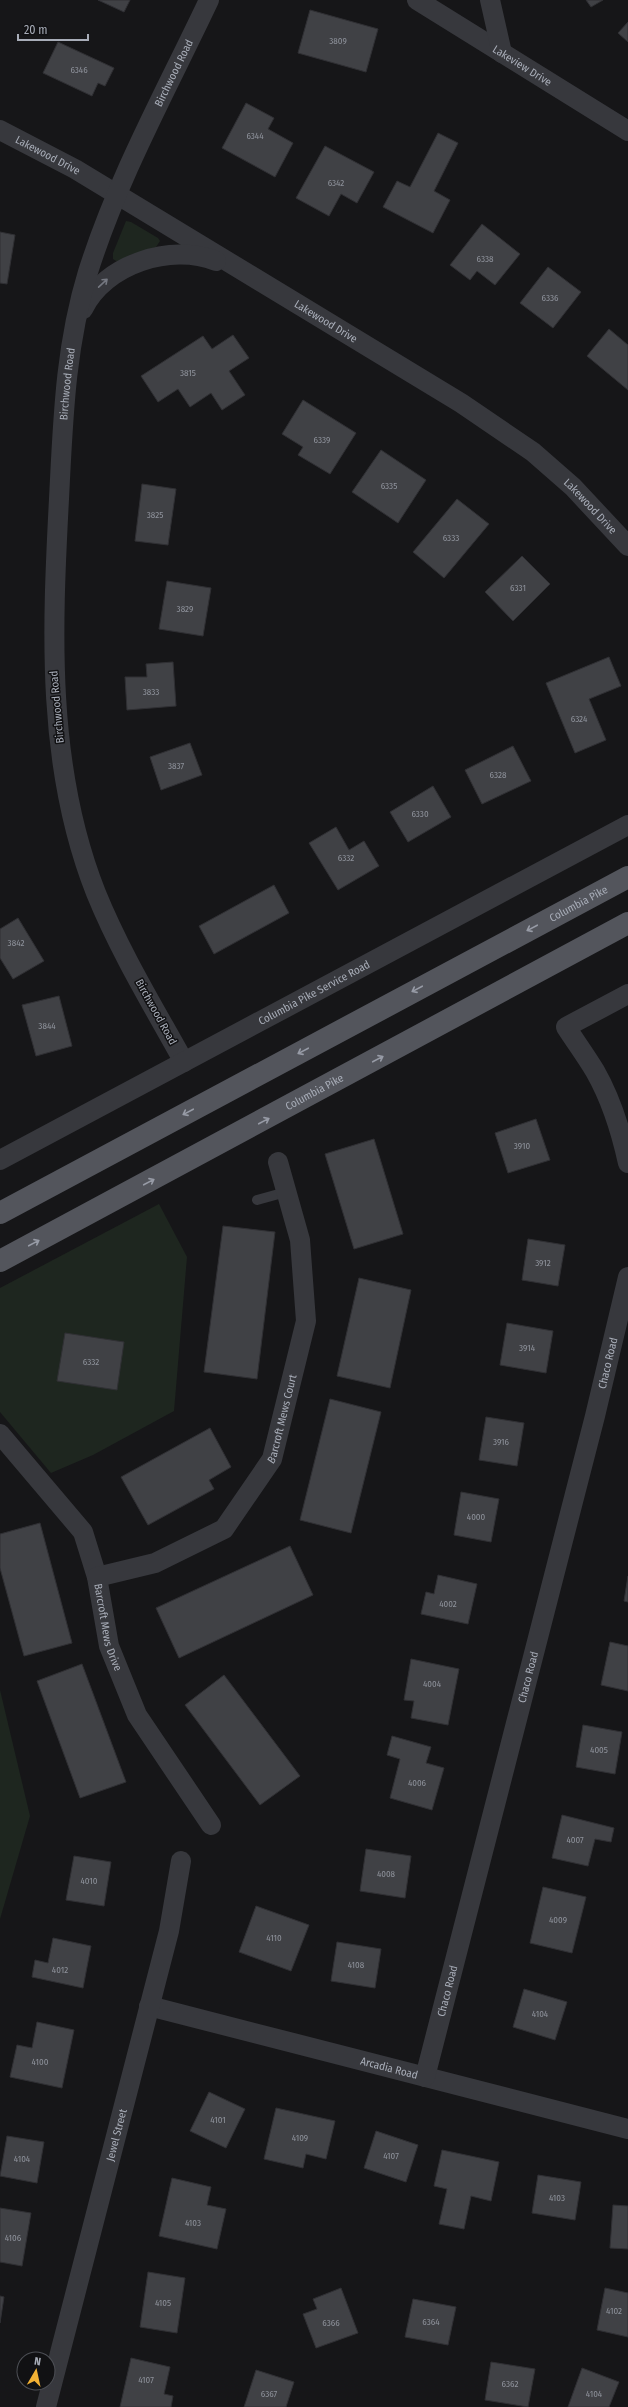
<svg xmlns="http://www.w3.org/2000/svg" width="628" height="2407" font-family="'Fira Sans Condensed',sans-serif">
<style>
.green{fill:#1e261f}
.building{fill:#404145;stroke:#303034}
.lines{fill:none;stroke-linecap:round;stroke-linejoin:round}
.lane{stroke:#37383d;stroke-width:10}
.street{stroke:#37383d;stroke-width:20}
.primary{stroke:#53555c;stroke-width:22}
.oneway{stroke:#757881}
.oneway2{stroke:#979ba6}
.labels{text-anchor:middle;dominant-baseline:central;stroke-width:3;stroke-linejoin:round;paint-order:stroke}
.number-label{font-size:9px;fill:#8e929b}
.street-label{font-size:11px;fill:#a8adb8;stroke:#111113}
</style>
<rect width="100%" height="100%" fill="#161618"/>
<!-- green -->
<g class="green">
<polygon points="126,221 131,222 158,238 160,241 156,247 130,255 118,262 113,259 113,253"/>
<polygon points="159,1204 187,1257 174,1411 93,1455 51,1473 0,1412 0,1288"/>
<polygon points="0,1690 30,1816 0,1919"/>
</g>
<!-- building -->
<g class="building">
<polygon points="98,0 130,0 124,12"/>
<polygon points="586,0 603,0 591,7"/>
<polygon points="310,10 378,29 366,72 298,53"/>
<polygon points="628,22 628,42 618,33"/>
<polygon points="58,42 114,68 105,86 98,83 92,96 43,73"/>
<polygon points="246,103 274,118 268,129 293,143 275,177 222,148"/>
<polygon points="438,133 458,143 434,191 450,200 433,233 383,207 397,181 410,187"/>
<polygon points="325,146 374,172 357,203 341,194 329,216 296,198"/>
<polygon points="482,224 520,254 495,285 477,271 470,280 450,265"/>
<polygon points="0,232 15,235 7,284 0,283"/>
<polygon points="548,267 581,292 553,328 520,303"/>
<polygon points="609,329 628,345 628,390 587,356"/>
<polygon points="233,335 249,358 229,371 245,395 222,410 211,393 190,407 178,389 158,402 141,376 203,336 212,349"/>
<polygon points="303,400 356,433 330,474 298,455 303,447 282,434"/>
<polygon points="381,450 426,480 398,523 352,492"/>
<polygon points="142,484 176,489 168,545 135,541"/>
<polygon points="457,499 489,524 444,578 413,552"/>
<polygon points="522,556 550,584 513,621 485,592"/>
<polygon points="167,581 211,588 203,636 159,629"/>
<polygon points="609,657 621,686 589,699 606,740 575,753 546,683"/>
<polygon points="173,662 176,706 127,710 125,677 147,677 146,664"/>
<polygon points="190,743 202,775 161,790 150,757"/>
<polygon points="513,746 531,781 482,804 465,770"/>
<polygon points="433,786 451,817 408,842 390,812"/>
<polygon points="336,827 349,850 364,841 379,866 338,890 309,843"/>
<polygon points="274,885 289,913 214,954 199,926"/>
<polygon points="18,918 44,961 13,979 0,958 0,929"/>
<polygon points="59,996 72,1046 36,1056 22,1005"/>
<polygon points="536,1119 550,1160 508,1173 495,1133"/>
<polygon points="374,1139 403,1234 354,1249 325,1154"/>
<polygon points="223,1226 275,1232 257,1379 204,1372"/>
<polygon points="528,1239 565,1245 558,1286 522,1280"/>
<polygon points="359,1278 411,1290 390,1388 337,1376"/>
<polygon points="507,1323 553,1331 546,1373 500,1365"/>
<polygon points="65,1333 124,1342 117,1390 57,1381"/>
<polygon points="330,1399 381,1412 351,1533 300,1520"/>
<polygon points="486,1417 524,1423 517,1466 479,1460"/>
<polygon points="210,1428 231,1467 209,1480 214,1489 148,1525 121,1477"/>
<polygon points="461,1492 499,1499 491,1542 454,1535"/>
<polygon points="40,1523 72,1643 24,1656 0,1568 0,1534"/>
<polygon points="290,1546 313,1595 179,1658 156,1608"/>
<polygon points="438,1575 477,1584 468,1624 421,1614 426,1592 434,1594"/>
<polygon points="628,1576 628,1602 624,1601"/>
<polygon points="610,1642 628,1646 628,1691 601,1685"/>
<polygon points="411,1659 459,1669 448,1725 411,1718 414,1701 404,1700"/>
<polygon points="82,1664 126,1782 80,1798 37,1681"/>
<polygon points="224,1675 300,1776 260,1805 185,1705"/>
<polygon points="583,1725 622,1732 615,1774 576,1767"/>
<polygon points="392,1736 431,1747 426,1763 444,1768 432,1810 390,1798 400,1759 387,1755"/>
<polygon points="562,1815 614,1828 611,1842 595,1839 588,1866 552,1858"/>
<polygon points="366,1849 411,1856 405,1898 360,1891"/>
<polygon points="74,1856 111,1862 104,1906 66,1900"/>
<polygon points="543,1887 586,1897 572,1953 530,1943"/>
<polygon points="256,1906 309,1925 291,1971 239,1952"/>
<polygon points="53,1938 91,1946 83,1988 32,1977 35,1960 48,1963"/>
<polygon points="337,1942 381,1949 375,1988 331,1981"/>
<polygon points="524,1989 567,2002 555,2040 513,2027"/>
<polygon points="37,2022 74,2030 62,2088 10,2077 17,2045 32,2048"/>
<polygon points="209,2092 245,2109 226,2148 190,2131"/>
<polygon points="276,2108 335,2121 326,2159 306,2154 303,2168 264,2159"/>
<polygon points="376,2131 418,2145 406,2182 364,2168"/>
<polygon points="7,2136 44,2142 37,2183 0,2176"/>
<polygon points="442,2150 499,2162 491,2201 471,2196 464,2229 439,2224 447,2189 434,2186"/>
<polygon points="538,2175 581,2182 575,2220 532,2213"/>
<polygon points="172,2178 211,2187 207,2205 226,2209 217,2249 159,2236"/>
<polygon points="613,2205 628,2206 628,2249 610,2248"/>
<polygon points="0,2208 31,2213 22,2266 0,2262"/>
<polygon points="148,2272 185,2278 177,2333 140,2327"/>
<polygon points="341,2288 358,2333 316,2348 303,2314 317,2309 313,2299"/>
<polygon points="605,2288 628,2293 628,2337 597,2330"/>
<polygon points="0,2296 4,2297 0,2323"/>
<polygon points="413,2299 456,2307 448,2345 405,2337"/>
<polygon points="131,2358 170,2367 164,2394 173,2396 171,2407 120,2407"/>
<polygon points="491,2362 535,2369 528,2407 485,2400"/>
<polygon points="582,2368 619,2382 609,2407 568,2407"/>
<polygon points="256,2370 294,2382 286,2407 244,2407"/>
</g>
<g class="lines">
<!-- lane -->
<polyline class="lane" points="257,1200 286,1192"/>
<!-- street -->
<g class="street">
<path id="s1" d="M417,0L628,131"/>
<polyline points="490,0 502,53"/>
<path id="s2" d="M0,130L75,169L461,403L533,452L573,487L628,546"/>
<path d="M83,309C105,264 171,243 216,261"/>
<path d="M628,994L566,1027C575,1041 586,1056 595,1071C611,1099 621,1131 628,1163"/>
<path id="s3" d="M184,1062C153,1006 120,952 96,893C46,767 52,631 59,499C63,421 65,347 88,272C118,177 167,89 209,0"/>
<path id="s4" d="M0,1160L628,825"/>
<path id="s5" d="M0,1434L83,1532L97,1577L109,1646L137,1715L211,1825"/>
<path id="s6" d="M97,1577L155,1563L224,1529L272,1459L306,1321L300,1240L278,1162"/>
<path id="s7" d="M149,2006L628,2129"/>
<path id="s8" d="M425,2077L595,1416L628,1277"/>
<path id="s9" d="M46,2407L169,1931L181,1861"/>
</g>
<!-- primary -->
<g class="primary">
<path id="s10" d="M0,1213L628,877"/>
<path id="s11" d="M0,1261L628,923"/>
</g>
</g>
<!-- one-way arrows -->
<defs><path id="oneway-shaft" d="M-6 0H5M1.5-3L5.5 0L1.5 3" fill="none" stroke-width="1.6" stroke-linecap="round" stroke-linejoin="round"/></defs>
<use class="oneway" href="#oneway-shaft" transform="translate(103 283) rotate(-43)"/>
<g class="oneway2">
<use href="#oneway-shaft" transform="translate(532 928) rotate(152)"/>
<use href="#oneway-shaft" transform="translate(417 989) rotate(152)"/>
<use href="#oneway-shaft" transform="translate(303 1051) rotate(152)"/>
<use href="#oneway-shaft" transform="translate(378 1059) rotate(-28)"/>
<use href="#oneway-shaft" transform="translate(188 1112) rotate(152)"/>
<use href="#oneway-shaft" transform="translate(264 1121) rotate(-28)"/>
<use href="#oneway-shaft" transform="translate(149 1182) rotate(-28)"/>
<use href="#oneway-shaft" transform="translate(34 1243) rotate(-28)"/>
</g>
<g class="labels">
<!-- number labels -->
<g class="number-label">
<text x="338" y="41">3809</text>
<text x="79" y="70">6346</text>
<text x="255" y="136">6344</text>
<text x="336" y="183">6342</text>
<text x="485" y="259">6338</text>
<text x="550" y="298">6336</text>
<text x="188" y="373">3815</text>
<text x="322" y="440">6339</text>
<text x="389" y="486">6335</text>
<text x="155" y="515">3825</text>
<text x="451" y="538">6333</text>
<text x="518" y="588">6331</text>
<text x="185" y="609">3829</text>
<text x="151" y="692">3833</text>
<text x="579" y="719">6324</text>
<text x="176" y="766">3837</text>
<text x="498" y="775">6328</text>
<text x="420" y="814">6330</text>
<text x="346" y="858">6332</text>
<text x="16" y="943">3842</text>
<text x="47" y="1026">3844</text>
<text x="522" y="1146">3910</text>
<text x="543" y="1263">3912</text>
<text x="527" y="1348">3914</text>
<text x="91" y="1362">6332</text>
<text x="501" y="1442">3916</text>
<text x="476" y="1517">4000</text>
<text x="448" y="1604">4002</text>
<text x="432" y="1684">4004</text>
<text x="599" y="1750">4005</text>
<text x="417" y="1783">4006</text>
<text x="575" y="1840">4007</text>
<text x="386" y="1874">4008</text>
<text x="89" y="1881">4010</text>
<text x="558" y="1920">4009</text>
<text x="274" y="1938">4110</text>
<text x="356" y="1965">4108</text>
<text x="60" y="1970">4012</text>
<text x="540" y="2014">4104</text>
<text x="40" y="2062">4100</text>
<text x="218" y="2120">4101</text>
<text x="300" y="2138">4109</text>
<text x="391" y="2156">4107</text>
<text x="22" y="2159">4104</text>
<text x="557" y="2198">4103</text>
<text x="193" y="2223">4103</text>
<text x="13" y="2238">4106</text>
<text x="163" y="2303">4105</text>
<text x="614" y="2311">4102</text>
<text x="431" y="2322">6364</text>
<text x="331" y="2323">6366</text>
<text x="146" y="2380">4107</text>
<text x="510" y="2384">6362</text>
<text x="269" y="2394">6367</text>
<text x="594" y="2394">4104</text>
</g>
<!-- street labels -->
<g class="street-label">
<text stroke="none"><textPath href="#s1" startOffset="124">Lakeview Drive</textPath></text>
<text stroke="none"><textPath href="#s3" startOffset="1036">Birchwood Road</textPath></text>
<text stroke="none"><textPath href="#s2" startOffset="54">Lakewood Drive</textPath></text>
<text stroke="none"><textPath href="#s2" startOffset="378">Lakewood Drive</textPath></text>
<text stroke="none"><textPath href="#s3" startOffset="705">Birchwood Road</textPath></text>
<text stroke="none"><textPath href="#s2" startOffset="702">Lakewood Drive</textPath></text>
<text transform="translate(57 707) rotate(-95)">Birchwood Road</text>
<text stroke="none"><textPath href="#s10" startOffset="656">Columbia Pike</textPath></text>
<text stroke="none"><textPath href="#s4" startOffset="356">Columbia Pike Service Road</textPath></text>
<text transform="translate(156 1012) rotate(61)">Birchwood Road</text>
<text stroke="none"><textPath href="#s11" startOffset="357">Columbia Pike</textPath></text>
<text stroke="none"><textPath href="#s8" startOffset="737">Chaco Road</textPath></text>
<text stroke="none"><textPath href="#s6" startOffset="263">Barcroft Mews Court</textPath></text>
<text stroke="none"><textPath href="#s5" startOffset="227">Barcroft Mews Drive</textPath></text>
<text stroke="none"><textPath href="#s8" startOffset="413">Chaco Road</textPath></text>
<text stroke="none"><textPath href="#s8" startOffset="89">Chaco Road</textPath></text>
<text stroke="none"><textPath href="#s7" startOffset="248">Arcadia Road</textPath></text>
<text stroke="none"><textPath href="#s9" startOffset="281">Jewel Street</textPath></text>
</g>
</g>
<!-- north arrow -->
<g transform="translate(36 2371) rotate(9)"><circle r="19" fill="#111113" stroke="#4d4f55"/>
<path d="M0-3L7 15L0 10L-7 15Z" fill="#f2b134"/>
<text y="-6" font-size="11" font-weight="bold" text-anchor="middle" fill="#a8adb8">N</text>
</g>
<!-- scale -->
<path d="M18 34v6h70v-6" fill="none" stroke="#a8adb8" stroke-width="2"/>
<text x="24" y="34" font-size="12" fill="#a8adb8" stroke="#111113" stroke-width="3" paint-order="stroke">20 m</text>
</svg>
